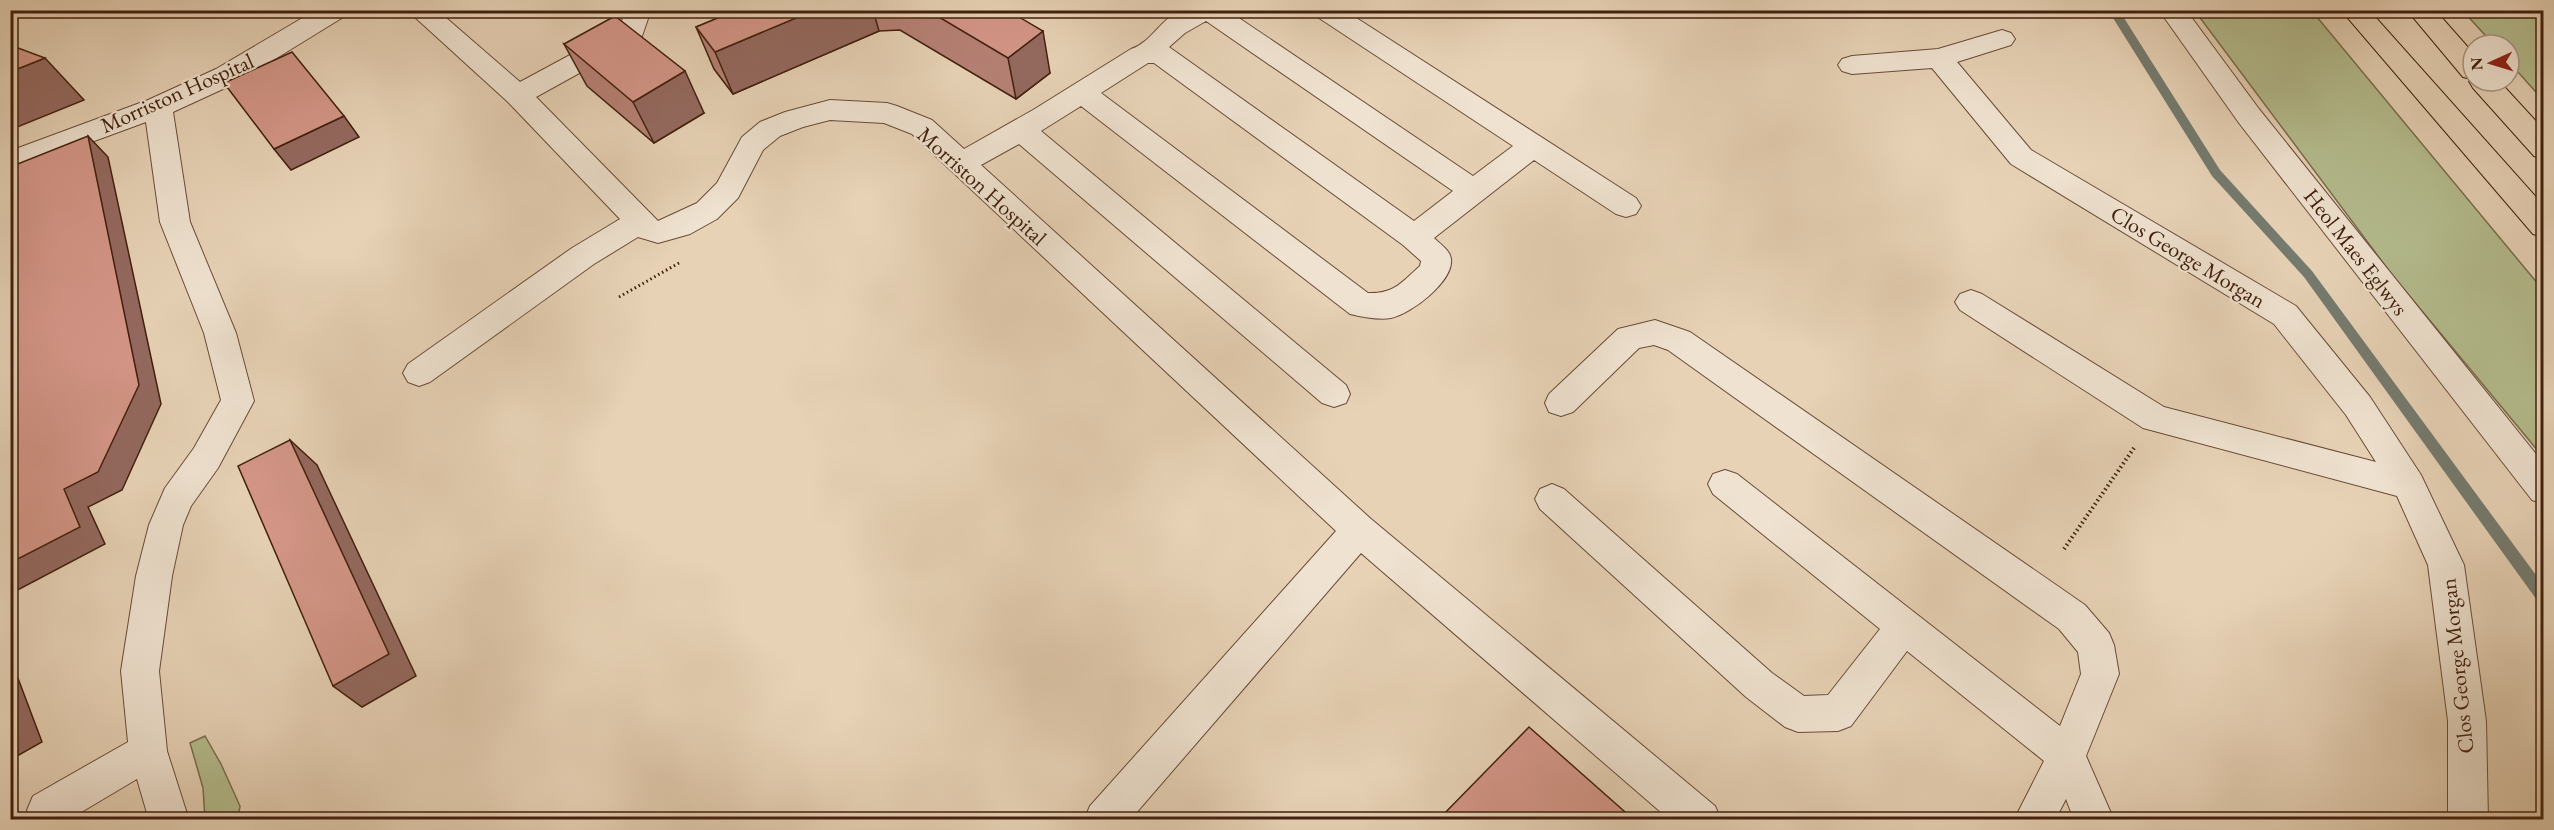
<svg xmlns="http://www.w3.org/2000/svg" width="2554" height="830" font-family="'EB Garamond',serif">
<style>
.green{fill:#b4bc8e;stroke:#7a6e4e;stroke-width:1.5}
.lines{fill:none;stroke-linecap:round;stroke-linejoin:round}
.stream{fill:#757b6f;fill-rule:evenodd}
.minor-casing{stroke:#6a4c37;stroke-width:2}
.highway-casing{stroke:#41200d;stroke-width:2}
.path-far1{stroke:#41200d;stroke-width:3;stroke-dasharray:1.5 3;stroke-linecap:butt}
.path{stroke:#41200d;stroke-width:4;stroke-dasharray:1.5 3;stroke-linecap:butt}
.minor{fill:#efe2d0;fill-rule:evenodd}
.highway{fill:#e7d2b6;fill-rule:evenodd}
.wall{fill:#b68175;stroke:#41200d;stroke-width:1.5}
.shaded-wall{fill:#94695f;stroke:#41200d;stroke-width:1.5}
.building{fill:#d49688;stroke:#41200d;stroke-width:1.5}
.labels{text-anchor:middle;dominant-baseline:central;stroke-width:4.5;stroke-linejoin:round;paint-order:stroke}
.street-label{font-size:22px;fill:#41200d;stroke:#efe2d0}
</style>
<rect width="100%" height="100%" fill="#e7d2b6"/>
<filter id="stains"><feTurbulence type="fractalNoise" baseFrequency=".00333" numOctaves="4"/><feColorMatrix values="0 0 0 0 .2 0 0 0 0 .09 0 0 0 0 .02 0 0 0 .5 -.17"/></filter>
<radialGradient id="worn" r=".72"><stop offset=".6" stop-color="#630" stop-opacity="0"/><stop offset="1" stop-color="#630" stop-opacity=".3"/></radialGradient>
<!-- green -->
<g class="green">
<polygon points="2195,11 2312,11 2543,290 2543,457 2393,276"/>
<polygon points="2463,11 2543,11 2543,100 2509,62 2509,45 2494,45"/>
<polygon points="205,736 221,764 240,806 238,819 205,819 203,788 190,743"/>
</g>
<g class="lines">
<!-- stream -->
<polygon class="stream" points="2108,10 2119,10 2220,170 2312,271 2544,586 2544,604 2539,603 2304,277 2212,176"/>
<!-- minor casing -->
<g class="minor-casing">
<g id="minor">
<polygon points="316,10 349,10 345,16 236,83 173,112 190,222 236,333 254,401 218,468 191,506 183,525 172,576 159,671 167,751 189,820 149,820 137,779 68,820 31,820 27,810 33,796 128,742 121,671 136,576 149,525 165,488 194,448 221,400 204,333 160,222 146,122 10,172 10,151 148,100 216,69"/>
<path d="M407,10H437L520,82L620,28L625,10H651L641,39L536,97L658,221L697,203L717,183L742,137L760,122L785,112L830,100L887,103L897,106L932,120L964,149L1033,110L1131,49C1152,43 1162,15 1184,10C1197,8 1214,10 1227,10L1473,176L1513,146L1316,16L1312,10H1344L1636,198L1641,206L1636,214L1626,217L1616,214L1534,160L1434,238C1440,244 1450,250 1451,259C1454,281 1411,314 1391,318C1379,320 1362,317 1350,314L1081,106L1041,131L1346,385L1350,394L1346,403L1334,407L1322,403L1019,144L981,165L1371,519L1715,806L1721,820H1670L1361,553L1130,820H1084L1090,806L1336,531L912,134L884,123L830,120L803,127L780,136L763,150L738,198L717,219L690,234L658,243L638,237L594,264L430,382L419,386L408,382L403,373L408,364L572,248L620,219L508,102ZM1206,21L1453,191L1414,221L1169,47L1185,33ZM1148,63H1154L1403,245L1421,261L1420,266C1401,283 1394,294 1368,293L1101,93Z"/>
<polygon points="2159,10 2186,10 2259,109 2544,464 2544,504 2532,500 2239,123"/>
<polygon points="2002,30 2011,33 2015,39 2011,45 1957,62 2031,150 2296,306 2370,397 2421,475 2464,565 2486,721 2488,820 2448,820 2448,721 2428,565 2397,496 2143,428 1960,310 1955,302 1960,294 1971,290 1982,294 2164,407 2376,462 2346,415 2274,324 2011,164 1932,68 1852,74 1842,71 1838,65 1842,59 1852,56 1938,49"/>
<polygon points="1655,320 1690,332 2085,605 2109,633 2114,645 2119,674 2086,756 2114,820 2074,820 2066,799 2055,820 2014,820 2044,761 1907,651 1851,726 1838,731 1798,732 1785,727 1746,697 1540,509 1535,499 1540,489 1552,484 1564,489 1772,673 1804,696 1828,695 1880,629 1713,494 1708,484 1713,474 1725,470 1737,474 2060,726 2081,674 2078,652 2059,629 1668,350 1654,345 1639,348 1573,412 1561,416 1549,412 1545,403 1549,394 1618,329"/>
</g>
</g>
<!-- highway casing -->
<g class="highway-casing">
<g id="highway">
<polygon points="2341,10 2369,10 2544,206 2544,237 2533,234"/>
<polygon points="2407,10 2435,10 2473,53 2473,81 2499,81 2544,130 2544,159 2534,156 2473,88 2469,81 2471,79 2463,77"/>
</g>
</g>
<!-- path-far1 -->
<polyline class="path-far1" points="619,297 679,263"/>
<!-- path -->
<polyline class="path" points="2064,549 2134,448"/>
<!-- minor -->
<use href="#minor" class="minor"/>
<!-- highway -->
<use href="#highway" class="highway"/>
</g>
<!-- wall -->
<g class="wall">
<polygon points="737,10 1007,10 1050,73 1016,99 900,30 879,31 733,94 714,69 696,27"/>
<polygon points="564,44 704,113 654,143 587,86"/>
</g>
<!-- shaded-wall -->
<g class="shaded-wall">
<polygon points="815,10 873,10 879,31 733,94 715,52"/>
<polygon points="1043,31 1050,73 1016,99 1008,58"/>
<polygon points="45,58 84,100 10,130 10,72"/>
<polygon points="685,71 704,113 654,143 633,102"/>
<polygon points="344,116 359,137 291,170 274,149"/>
<polygon points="88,136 108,157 161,404 122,490 88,507 105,544 10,594 10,563 64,489"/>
<polygon points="290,440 317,465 416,676 362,707 333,686"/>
<polygon points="10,657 42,742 10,760"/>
</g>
<!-- building -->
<g class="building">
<polygon points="737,10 815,10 715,52 696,27"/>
<polygon points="927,10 1007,10 1043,31 1008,58"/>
<polygon points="615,16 685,71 633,102 564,44"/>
<polygon points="10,45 45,58 10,72"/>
<polygon points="292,52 344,116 274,149 224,83"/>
<polygon points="88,136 139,385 98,472 64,489 80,527 10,563 10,167"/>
<polygon points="290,440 389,654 333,686 238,466"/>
<polygon points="10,719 13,727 10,728"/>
<polygon points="1529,727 1633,819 1439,819"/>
</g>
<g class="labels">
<!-- street labels -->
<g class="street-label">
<text transform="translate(177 93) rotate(-24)">Morriston Hospital</text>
<text transform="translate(982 186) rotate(42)">Morriston Hospital</text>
<text transform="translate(2356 252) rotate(52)">Heol Maes Eglwys</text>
<text transform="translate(2188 257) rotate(31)">Clos George Morgan</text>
<text transform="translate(2457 666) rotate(-96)">Clos George Morgan</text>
</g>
</g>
<!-- margin -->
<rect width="2554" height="830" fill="none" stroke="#e7d2b6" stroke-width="36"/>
<rect x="12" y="12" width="2530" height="806" fill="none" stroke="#41200d" stroke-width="3"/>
<rect x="18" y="18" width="2518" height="794" fill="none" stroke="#41200d" stroke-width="1.5"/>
<!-- north arrow -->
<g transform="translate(2491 63) rotate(266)"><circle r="28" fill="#efe2d0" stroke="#a99482" stroke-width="1.5"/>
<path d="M0-4.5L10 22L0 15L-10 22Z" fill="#8f2418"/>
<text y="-9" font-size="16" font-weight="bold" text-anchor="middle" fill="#41200d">N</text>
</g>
<rect width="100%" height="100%" filter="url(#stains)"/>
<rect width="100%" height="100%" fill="url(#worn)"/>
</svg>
